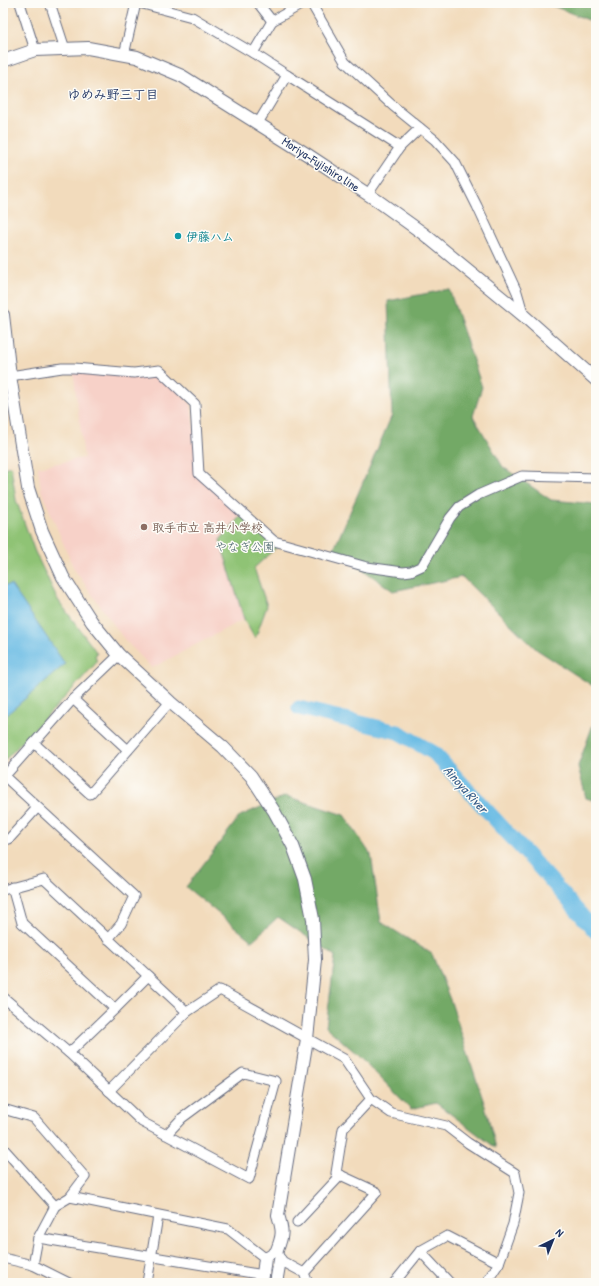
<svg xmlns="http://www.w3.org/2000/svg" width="599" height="1286" font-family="'Patrick Hand','Klee One',sans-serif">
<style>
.built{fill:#f7d1c8}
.green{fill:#8fc375;stroke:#55796a}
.forest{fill:#73a966;stroke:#476c62}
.water{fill:#69bbe4;stroke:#4275a1}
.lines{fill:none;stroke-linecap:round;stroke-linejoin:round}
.river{stroke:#69bbe4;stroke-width:15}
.street-casing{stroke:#666b7f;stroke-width:11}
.secondary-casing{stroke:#666b7f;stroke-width:14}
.street{stroke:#fff;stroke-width:9}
.secondary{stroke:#fff;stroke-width:12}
.culture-dot{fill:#0f9aa8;stroke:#fdfcf7;stroke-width:1.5}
.education-dot{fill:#8d6e63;stroke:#fdfcf7;stroke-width:1.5}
.labels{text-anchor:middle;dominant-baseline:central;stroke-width:3;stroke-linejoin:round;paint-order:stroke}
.street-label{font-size:12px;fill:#1b2f5e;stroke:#fdfcf7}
.culture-label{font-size:12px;font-weight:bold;fill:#0d838f;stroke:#fdfcf7;text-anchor:start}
.education-label{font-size:12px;font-weight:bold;fill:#785e54;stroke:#fdfcf7;text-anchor:start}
.park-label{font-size:12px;fill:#3e5b65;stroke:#fdfcf7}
.neighbourhood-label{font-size:13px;font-weight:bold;fill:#1b2f5e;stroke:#fdfcf7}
.water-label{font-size:13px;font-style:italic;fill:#325986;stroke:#fdfcf7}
</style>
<rect width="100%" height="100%" fill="#fdfcf7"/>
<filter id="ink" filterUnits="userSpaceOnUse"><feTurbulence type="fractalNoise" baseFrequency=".025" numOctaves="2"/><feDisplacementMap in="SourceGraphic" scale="8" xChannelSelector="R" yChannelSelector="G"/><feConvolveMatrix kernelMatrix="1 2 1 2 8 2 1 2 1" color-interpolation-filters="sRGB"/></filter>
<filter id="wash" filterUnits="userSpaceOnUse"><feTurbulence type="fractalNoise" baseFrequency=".012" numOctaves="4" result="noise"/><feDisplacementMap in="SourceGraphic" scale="16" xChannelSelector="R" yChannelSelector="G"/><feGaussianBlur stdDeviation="0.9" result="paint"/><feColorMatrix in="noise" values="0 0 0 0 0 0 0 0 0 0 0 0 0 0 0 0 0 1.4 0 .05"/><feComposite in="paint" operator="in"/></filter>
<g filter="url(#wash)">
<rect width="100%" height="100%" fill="#f2dbbc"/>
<!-- built -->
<polygon class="built" points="73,369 158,372 191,404 199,474 243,513 220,540 244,619 152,668 124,639 74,569 41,490 38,467 84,458"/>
<!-- green -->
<g class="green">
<polygon points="11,466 16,500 35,552 58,600 97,653 95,656 97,662 68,694 3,762 3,468"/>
<polygon points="243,513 280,544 254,568 267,606 255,639 244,619 220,540"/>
</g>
<!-- forest -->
<g class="forest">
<polygon points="540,3 596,3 596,23 553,6"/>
<polygon points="449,289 482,387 473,416 503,467 551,500 596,504 596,688 536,649 462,577 393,591 334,549 392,415 388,301"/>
<polygon points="596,716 596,801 586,798 578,766"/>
<polygon points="286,796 344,815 371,855 381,922 432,954 451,1002 486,1109 496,1148 436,1103 411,1109 357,1054 326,1027 335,956 278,917 252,941 186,887 240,816"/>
</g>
<!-- water -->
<polygon class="water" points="11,585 65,664 5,716 3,708 3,586"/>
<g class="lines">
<!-- river -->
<polyline class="river" points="299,708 398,732 434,753 547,876 596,932"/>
</g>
</g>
<g filter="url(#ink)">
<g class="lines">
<!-- street casing -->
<g class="street-casing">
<g id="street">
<polyline points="20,3 35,50"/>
<polyline points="50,3 65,49"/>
<polyline points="139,3 192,17 253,53"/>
<polyline points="258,3 272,21"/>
<polyline points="311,3 345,62 393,106 435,140 455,162 477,206 517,292 524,316"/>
<polyline points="124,55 136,3"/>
<polyline points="287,75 400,147"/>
<polyline points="258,123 287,75 253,53 272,21 304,3"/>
<polyline points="368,194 400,147 420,128"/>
<polyline points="10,376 62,368 74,368 134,373 159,370 195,404 199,474 274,541 367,567 403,572 411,571 422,566 450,518 459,507 478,495 522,476 596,478"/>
<polyline points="73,699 128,750"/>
<polyline points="34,743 90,794 170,702"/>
<polyline points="3,775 134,896 121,924 108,939"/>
<polyline points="3,778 73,699 119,655"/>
<polyline points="3,840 9,839 37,808"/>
<polyline points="12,887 22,923 115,1009"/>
<polyline points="3,890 44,879 187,1012"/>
<polyline points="3,997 69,1053 142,1122 249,1179 276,1081 243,1073 182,1118 166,1135"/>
<polyline points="69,1053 115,1009 148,976"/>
<polyline points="109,1091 187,1012 220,990 344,1059 371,1099 391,1113 446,1126 468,1143 515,1173 519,1193 513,1224 499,1263 486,1283"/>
<polyline points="3,1109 34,1118 85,1177 70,1197 55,1206 38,1238 33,1265"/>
<polyline points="3,1148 55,1206"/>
<polyline points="70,1197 228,1229 265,1258 277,1250 280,1260 304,1273 308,1283"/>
<polyline points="297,1222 341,1175"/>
<polyline points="38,1238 264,1275"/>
<polyline points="420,1251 450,1283"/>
<polyline points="3,1258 33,1265 69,1283"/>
<polyline points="304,1273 377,1192 336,1173 343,1129 371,1099"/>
<polyline points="147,1283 158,1216"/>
<polyline points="394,1283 420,1251 447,1236 499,1263"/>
</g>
</g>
<!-- secondary casing -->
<g class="secondary-casing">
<g id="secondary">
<polyline points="3,61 35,50 88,48 137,57 182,76 308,155 378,201 424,234 524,316 596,380"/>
<path d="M3,315L10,376L28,488L42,531L63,577L92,622L119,655L170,702L223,747L251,776L274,811L293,846L305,879L313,919L315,960L307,1039L278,1215C283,1231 283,1235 277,1250"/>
<polyline points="262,1283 265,1258"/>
<polyline points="276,1283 280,1260"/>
</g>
</g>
<!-- street -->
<use href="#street" class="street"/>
<!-- secondary -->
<use href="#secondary" class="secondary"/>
</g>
</g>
<!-- markers -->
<circle class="culture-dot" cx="178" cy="236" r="4"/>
<circle class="education-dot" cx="144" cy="527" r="4"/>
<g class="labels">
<!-- street labels -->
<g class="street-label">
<text transform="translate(321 164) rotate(33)">Moriya-Fujishiro line</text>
</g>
<!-- culture labels -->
<g class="culture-label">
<text x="186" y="236">伊藤ハム</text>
</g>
<!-- education labels -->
<g class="education-label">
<text x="152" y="527">取手市立 高井小学校</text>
</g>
<!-- park labels -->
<g class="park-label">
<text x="245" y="546">やなぎ公園</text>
</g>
<!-- neighbourhood labels -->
<g class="neighbourhood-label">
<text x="113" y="94">ゆめみ野三丁目</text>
</g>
<!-- water labels -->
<g class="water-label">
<text transform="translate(466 789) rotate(48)">Ainoya River</text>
</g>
</g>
<!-- margin -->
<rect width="599" height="1286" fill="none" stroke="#fdfcf7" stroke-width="16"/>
<!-- north arrow -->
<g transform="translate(553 1240) rotate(43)" stroke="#fdfcf7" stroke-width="3" paint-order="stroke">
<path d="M0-3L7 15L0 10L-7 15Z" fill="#1b2f5e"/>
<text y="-6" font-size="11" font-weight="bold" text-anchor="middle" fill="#1b2f5e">N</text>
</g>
</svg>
